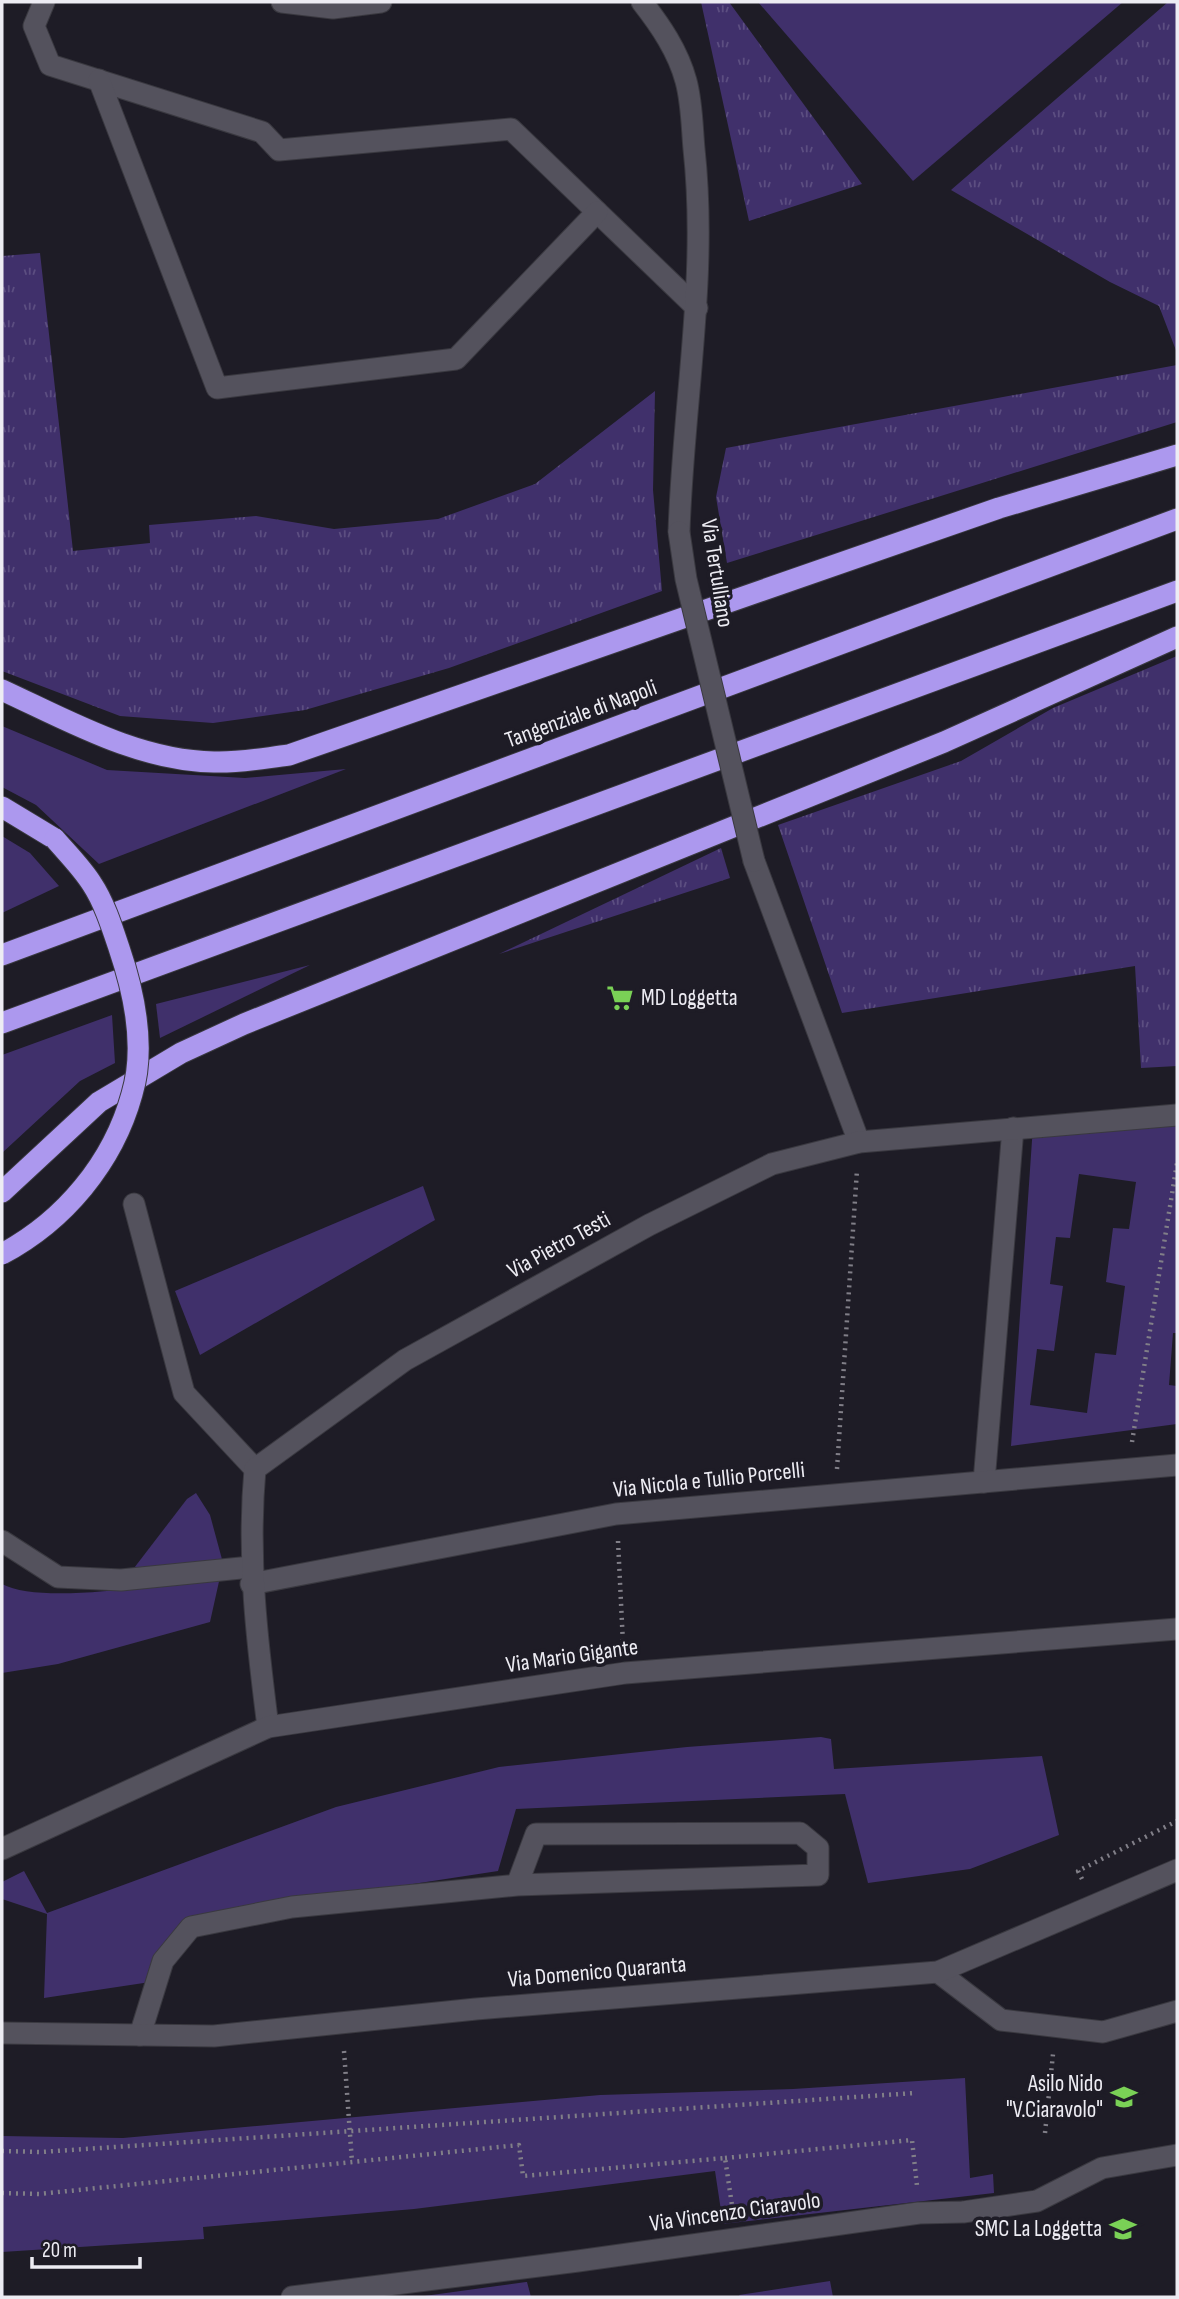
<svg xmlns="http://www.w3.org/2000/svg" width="1179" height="2299" font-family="'Sofia Sans Condensed',sans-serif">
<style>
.grass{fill:url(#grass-tufts)}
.park{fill:#40306b;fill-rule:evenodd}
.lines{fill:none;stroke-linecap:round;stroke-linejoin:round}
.lane-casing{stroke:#3a3940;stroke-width:23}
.street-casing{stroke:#3a3940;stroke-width:23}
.highway-casing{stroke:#3a3940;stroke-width:23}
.path{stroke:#817f88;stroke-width:4.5;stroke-dasharray:2 5;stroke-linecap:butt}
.lane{stroke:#54525d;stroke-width:21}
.street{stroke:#54525d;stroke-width:21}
.highway{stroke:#ac98ee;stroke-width:21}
.street-bridge-casing{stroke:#3a3940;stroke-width:23;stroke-linecap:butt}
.highway-bridge-casing{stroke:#3a3940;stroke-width:23;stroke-linecap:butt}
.street-bridge{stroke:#54525d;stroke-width:21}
.highway-bridge{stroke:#ac98ee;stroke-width:21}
.labels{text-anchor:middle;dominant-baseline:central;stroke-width:7;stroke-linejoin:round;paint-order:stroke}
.street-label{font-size:23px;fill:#edecf3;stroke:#1e1c26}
.poi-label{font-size:23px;fill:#edecf3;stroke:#1e1c26;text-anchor:end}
</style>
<defs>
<pattern id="grass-tufts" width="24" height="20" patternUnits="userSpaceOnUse" patternTransform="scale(1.75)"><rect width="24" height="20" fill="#40306b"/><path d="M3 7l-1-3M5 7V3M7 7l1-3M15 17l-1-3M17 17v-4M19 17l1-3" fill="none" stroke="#5c4e81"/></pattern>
</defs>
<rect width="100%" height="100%" fill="#1e1c26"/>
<!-- grass -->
<g class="grass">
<polygon points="701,2 729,2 862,184 749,221"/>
<polygon points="1168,2 1177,2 1177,353 1159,306 1110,282 951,190"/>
<polygon points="40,253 73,551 150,543 149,525 256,516 334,529 438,519 535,484 655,391 653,490 662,591 449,668 305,710 213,723 120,716 2,671 2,256"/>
<polygon points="1177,365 1177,422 727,563 716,497 726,448"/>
<polygon points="1177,656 1177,1066 1141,1068 1135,966 842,1013 778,825 961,761 1053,708"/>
<polygon points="721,848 730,878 499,954"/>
</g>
<!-- park -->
<g class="park">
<polygon points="758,2 1123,2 913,181"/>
<polygon points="2,726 107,770 245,778 346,769 99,864 36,805 2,787"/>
<polygon points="2,836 30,853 59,886 2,913"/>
<polygon points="310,965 160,1038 156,1004"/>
<polygon points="112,1015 115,1063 80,1081 2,1153 2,1055"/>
<path d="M1177,1115V1333H1173L1169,1385L1177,1386V1424L1011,1446L1033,1126ZM1079,1174L1136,1182L1129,1229L1113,1228L1106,1282L1125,1286L1116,1355L1095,1353L1087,1413L1030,1405L1037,1349L1054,1351L1063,1286L1050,1284L1056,1237L1070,1238Z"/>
<polygon points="423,1186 435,1220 200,1355 175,1291"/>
<polygon points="196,1493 210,1515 223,1563 131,1572 187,1499"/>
<path d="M220,1577L210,1622L58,1664L2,1673V1584C42,1606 171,1583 220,1577Z"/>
<polygon points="821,1737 831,1739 834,1769 1042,1756 1059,1835 970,1869 868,1883 845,1794 516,1809 498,1871 196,1917 157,1981 44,1998 47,1914 2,1899 2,1882 24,1871 47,1913 336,1807 499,1767 687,1747"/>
<polygon points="965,2078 970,2178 993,2174 994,2193 723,2224 715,2171 414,2209 203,2227 204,2239 2,2252 2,2136 123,2138 600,2095 793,2089"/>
<polygon points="830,2281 833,2297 740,2297 739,2295"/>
<polygon points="527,2282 531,2297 417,2297 526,2282"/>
</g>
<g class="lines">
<!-- lane casing -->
<g class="lane-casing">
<g id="lane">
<polyline points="44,2 34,26 50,65 262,132 279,150 511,129 697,308"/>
<polyline points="99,80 217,388 456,359 597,212"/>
<polyline points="2,1541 58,1577 121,1580 251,1567"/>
<polyline points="140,2035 163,1961 191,1927 292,1907 517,1885 818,1875 818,1848 800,1833 536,1834 517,1885"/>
</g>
</g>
<!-- street casing -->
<g class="street-casing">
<g id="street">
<polyline points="282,2 333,8 381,2"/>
<path d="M642,2C660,25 678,51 686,81C692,103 692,127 694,149C708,277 683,404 679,532"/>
<polyline points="754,861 859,1142"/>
<polyline points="134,1204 184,1393 255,1469"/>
<polyline points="984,1482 1013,1128"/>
<polyline points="251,1584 616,1514 1177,1465"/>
<path d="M268,1727C257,1641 247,1557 255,1469L405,1360L649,1225L772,1164L859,1142L1177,1115"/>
<polyline points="2,1849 268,1727 625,1673 1177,1629"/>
<polyline points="938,1972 1001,2020 1103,2032 1177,2011"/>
<polyline points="2,2033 214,2036 476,2009 938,1972 1177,1870"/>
<polyline points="292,2297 578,2261 919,2213 963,2212 1037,2201 1102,2168 1177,2155"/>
</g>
</g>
<!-- highway casing -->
<g class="highway-casing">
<g id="highway">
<path d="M2,690C69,721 139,761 214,762C240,763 264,758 289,755L999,508L1177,455"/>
<polyline points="2,807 55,839"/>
<polyline points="2,955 1177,519"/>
<polyline points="2,1023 1177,591"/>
<polyline points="2,1192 99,1102 181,1053 244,1024 944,742 1177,637"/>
</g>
</g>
<!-- path -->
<g class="path">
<polyline points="1132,1442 1177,1163"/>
<polyline points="837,1469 857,1170"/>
<polyline points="618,1541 623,1644"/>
<polyline points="1082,1879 1078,1871 1177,1821"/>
<polyline points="344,2051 352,2162"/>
<polyline points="1045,2133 1053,2054"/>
<polyline points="2,2151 41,2152 915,2093"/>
<polyline points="725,2158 912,2140 917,2186"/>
<polyline points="2,2193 39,2194 519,2145 523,2176 725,2158 733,2212"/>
</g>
<!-- lane -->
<use href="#lane" class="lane"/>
<!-- street -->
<use href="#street" class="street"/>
<!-- highway -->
<use href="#highway" class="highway"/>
<!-- street-bridge casing -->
<g class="street-bridge-casing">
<polyline id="street-bridge" points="679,532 686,579 754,861"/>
</g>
<!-- highway-bridge casing -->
<g class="highway-bridge-casing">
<path id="highway-bridge" d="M2,1254C64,1221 113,1163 132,1094C146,1047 134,992 119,948C112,927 104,902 92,884C82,868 67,853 55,839"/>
</g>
<!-- street-bridge -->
<use href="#street-bridge" class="street-bridge"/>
<!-- highway-bridge -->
<use href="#highway-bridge" class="highway-bridge"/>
</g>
<!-- icons -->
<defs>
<g id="supermarket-bare" transform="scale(2.1)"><path d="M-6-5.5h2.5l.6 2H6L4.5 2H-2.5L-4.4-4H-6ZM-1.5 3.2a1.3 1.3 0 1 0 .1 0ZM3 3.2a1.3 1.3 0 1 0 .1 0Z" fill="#7ad156" stroke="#1e1c26" stroke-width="2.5" paint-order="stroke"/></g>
<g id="school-bare" transform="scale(2.1)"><path d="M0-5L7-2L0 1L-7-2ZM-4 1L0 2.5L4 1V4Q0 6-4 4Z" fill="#7ad156" stroke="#1e1c26" stroke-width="2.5" paint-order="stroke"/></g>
</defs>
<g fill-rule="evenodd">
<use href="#supermarket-bare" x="620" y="998"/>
<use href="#school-bare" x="1124" y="2097"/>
<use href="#school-bare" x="1123" y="2229"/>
</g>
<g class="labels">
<!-- street labels -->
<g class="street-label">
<text transform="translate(717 573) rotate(81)">Via Tertulliano</text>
<text transform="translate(581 714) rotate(-20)">Tangenziale di Napoli</text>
<text transform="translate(559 1245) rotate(-29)">Via Pietro Testi</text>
<text transform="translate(709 1480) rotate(-6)">Via Nicola e Tullio Porcelli</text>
<text transform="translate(572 1656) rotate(-8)">Via Mario Gigante</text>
<text transform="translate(597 1972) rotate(-5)">Via Domenico Quaranta</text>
<text transform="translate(735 2212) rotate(-8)">Via Vincenzo Ciaravolo</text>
</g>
<!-- poi labels -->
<g class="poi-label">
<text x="641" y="998" text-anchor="start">MD Loggetta</text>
<text x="1103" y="2084">Asilo Nido<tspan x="1103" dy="26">"V.Ciaravolo"</tspan></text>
<text x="1102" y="2229">SMC La Loggetta</text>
</g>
</g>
<!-- border -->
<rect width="1179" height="2299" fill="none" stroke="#edecf3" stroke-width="7"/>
<!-- scale -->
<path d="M32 2257v10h108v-10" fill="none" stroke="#edecf3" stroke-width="3.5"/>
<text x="42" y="2257" font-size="21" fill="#edecf3" stroke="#1e1c26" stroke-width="5" paint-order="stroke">20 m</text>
</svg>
